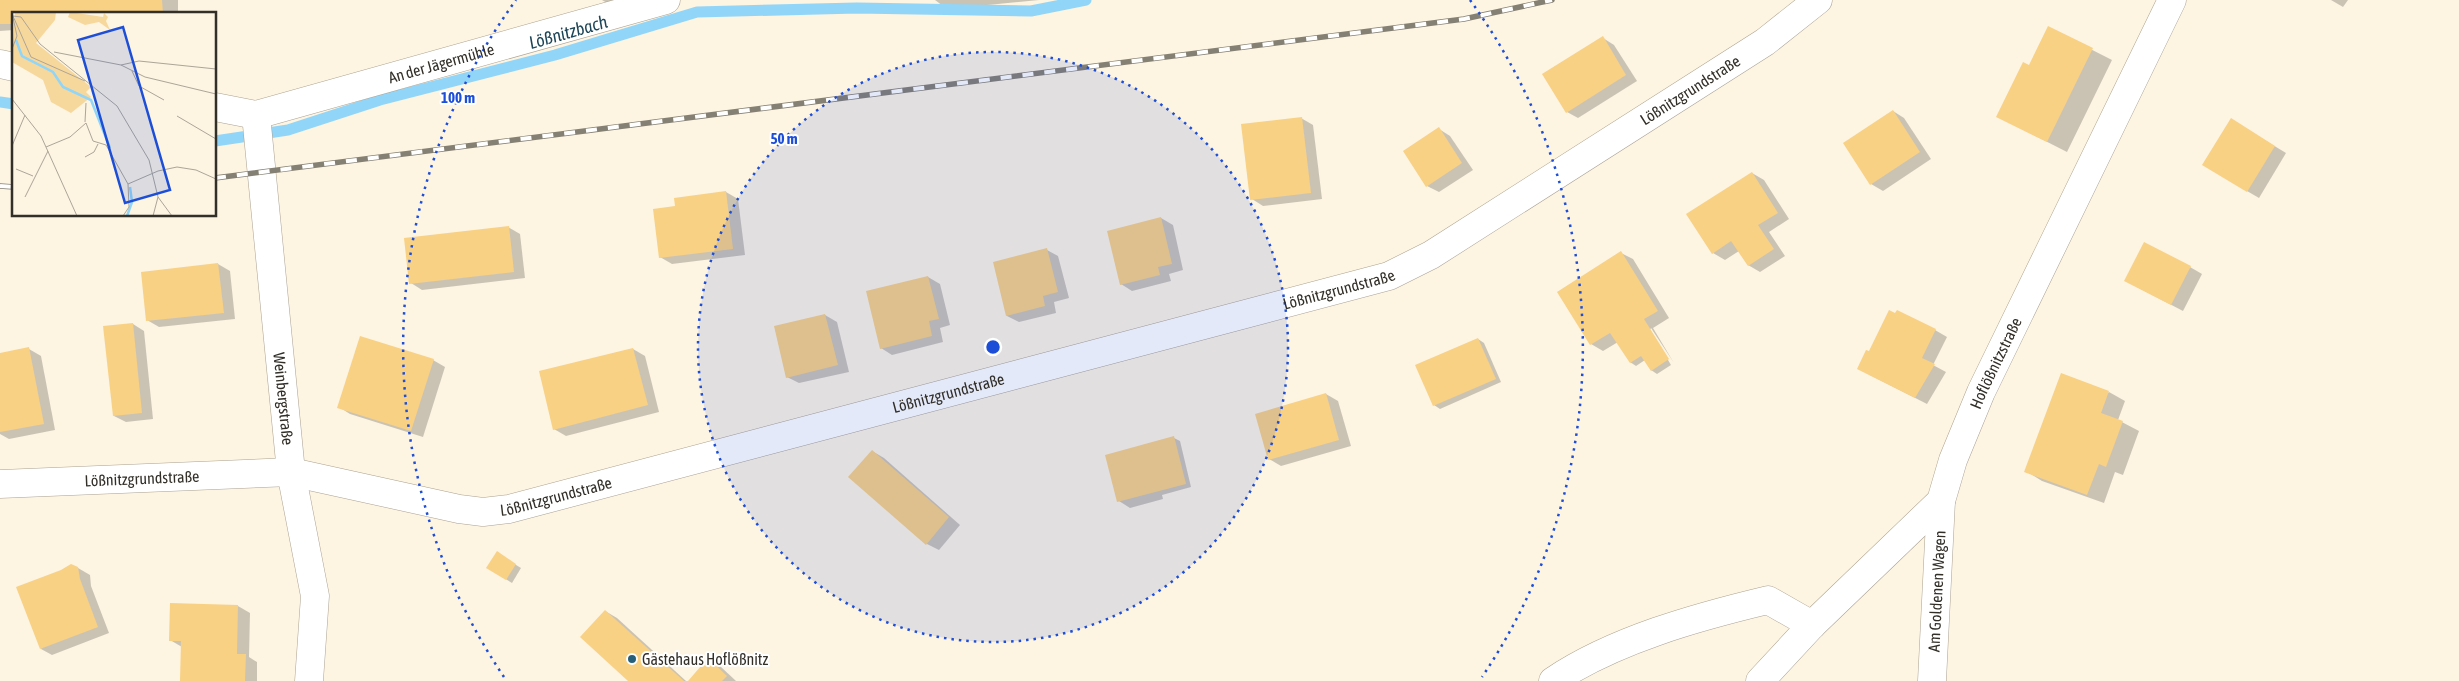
<svg xmlns="http://www.w3.org/2000/svg" width="2459" height="681" font-family="'Asap Condensed',sans-serif">
<style>
.shadow{fill:#0003}
.lines{fill:none;stroke-linecap:round;stroke-linejoin:round}
.stream{stroke:#91d5f8;stroke-width:11}
.building{fill:#f8d184}
.minor-casing{stroke:#aba292;stroke-width:29}
.minor{stroke:#fff;stroke-width:28}
.rail-casing{stroke:#858074;stroke-width:5.5}
.rail{stroke:#fff;stroke-width:4;stroke-dasharray:11;stroke-linecap:butt}
.ring{fill:none;stroke:#1d4ed8;stroke-width:2.5;stroke-dasharray:2.5 5}
.poi-dot{fill:#265f79;stroke:#fff;stroke-width:2}
.labels{text-anchor:middle;dominant-baseline:central;stroke-width:4;stroke-linejoin:round;paint-order:stroke}
.street-label{font-size:16px;fill:#322f28;stroke:#fff}
.poi-label{font-size:16px;fill:#322f28;stroke:#fff;text-anchor:start}
.water-label{font-size:18px;font-style:italic;fill:#1d4557;stroke:#fff}
.inset-river{fill:none;stroke:#91d5f8;stroke-width:2.5}
.inset-road{fill:none;stroke:#aca598;stroke-width:1}
.view{fill:#1d4ed8;fill-opacity:0.15;stroke:#1d4ed8;stroke-width:2.5}
.inset-edge{fill:none;stroke:#322f28;stroke-width:2.5}
.centre{fill:#1d4ed8;stroke:#fff;stroke-width:2.5}
.ring-label{font-size:15px;text-anchor:middle;font-weight:bold;fill:#1d4ed8;stroke:#fff;stroke-width:4;stroke-linejoin:round;paint-order:stroke}
</style>
<rect width="100%" height="100%" fill="#fdf4e2"/>
<!-- shadow -->
<g class="shadow">
<polygon points="0,0 178,0 178,14 14,14 14,30 0,31"/>
<polygon points="602,0 619,0 607,3"/>
<polygon points="935,0 1039,0 947,9"/>
<polygon points="2331,0 2348,0 2343,7"/>
<polygon points="2049,28 2112,60 2067,152 1998,117 2030,67"/>
<polygon points="1603,38 1614,45 1637,81 1578,118 1567,112"/>
<polygon points="1893,111 1904,118 1931,159 1883,191 1871,184"/>
<polygon points="1301,118 1313,125 1322,199 1263,206 1252,199"/>
<polygon points="2243,127 2286,153 2259,198 2247,191"/>
<polygon points="1439,129 1450,136 1473,170 1439,192 1427,186"/>
<polygon points="1752,173 1764,180 1789,219 1769,232 1785,256 1760,272 1748,265 1739,251 1725,260 1713,253"/>
<polygon points="726,192 738,199 745,255 672,264 660,257"/>
<polygon points="1161,218 1173,225 1183,270 1169,274 1171,281 1132,291 1121,284"/>
<polygon points="508,227 520,234 525,278 422,290 411,283"/>
<polygon points="1047,250 1058,256 1069,298 1054,302 1056,313 1019,322 1007,316 994,263"/>
<polygon points="1621,253 1633,259 1669,318 1653,328 1674,363 1651,328 1650,330 1671,365 1657,374 1651,370 1645,360 1636,366 1630,362 1618,342 1603,351 1591,344 1559,292"/>
<polygon points="218,264 230,271 235,319 159,327 147,320"/>
<polygon points="2190,267 2202,274 2183,311 2137,287"/>
<polygon points="928,277 940,284 950,325 940,328 943,342 892,355 881,348 868,292"/>
<polygon points="825,315 837,322 849,372 799,383 787,377 776,327"/>
<polygon points="133,324 144,331 153,419 126,422 114,416"/>
<polygon points="1935,330 1947,337 1933,365 1946,372 1927,404 1870,375 1869,352"/>
<polygon points="1478,339 1484,343 1501,382 1440,409 1434,405"/>
<polygon points="29,349 41,356 55,430 9,439 0,434 0,354"/>
<polygon points="633,349 645,356 659,412 566,436 554,429 540,372"/>
<polygon points="433,360 445,367 423,437 350,414 339,407"/>
<polygon points="2109,392 2125,401 2118,420 2139,431 2123,475 2115,472 2104,503 2042,481 2026,471"/>
<polygon points="1326,394 1338,401 1351,446 1281,466 1269,459"/>
<polygon points="1174,438 1180,441 1191,487 1162,495 1163,499 1130,508 1119,501"/>
<polygon points="872,451 884,458 960,525 939,550 927,544"/>
<polygon points="497,553 521,568 512,583 488,568"/>
<polygon points="78,568 90,575 91,586 109,633 52,655 41,649 62,571"/>
<polygon points="238,606 250,613 249,657 257,662 257,681 183,681 182,647 170,640"/>
<polygon points="605,611 617,618 686,681 630,681"/>
<polygon points="709,660 720,666 736,681 690,681"/>
</g>
<g class="lines">
<!-- stream -->
<g class="stream">
<polyline points="0,102 14,104"/>
<polyline points="215,141 288,130 380,100 555,55 697,12 857,8 1031,11 1086,0"/>
</g>
</g>
<!-- building -->
<g class="building">
<polygon points="0,0 162,0 163,14 14,14 13,24 0,24"/>
<polygon points="2048,26 2093,48 2047,142 1996,117 2023,62 2029,65"/>
<polygon points="1603,36 1626,75 1566,113 1542,74"/>
<polygon points="1893,110 1920,152 1870,185 1843,143"/>
<polygon points="1302,117 1311,193 1250,200 1241,124"/>
<polygon points="2231,118 2275,146 2247,192 2202,165"/>
<polygon points="1439,127 1462,163 1426,187 1403,151"/>
<polygon points="1752,172 1778,213 1758,225 1774,249 1748,266 1731,241 1712,254 1686,214"/>
<polygon points="726,191 733,249 659,258 653,209 675,206 674,198"/>
<polygon points="1161,217 1172,264 1158,267 1160,275 1120,285 1107,231"/>
<polygon points="509,226 514,272 409,284 404,238"/>
<polygon points="2144,242 2191,266 2171,305 2124,281"/>
<polygon points="1047,248 1058,292 1043,296 1045,306 1006,316 993,262"/>
<polygon points="1621,251 1658,311 1644,319 1669,359 1651,371 1641,356 1630,363 1610,333 1590,345 1557,292"/>
<polygon points="218,263 224,313 146,321 141,272"/>
<polygon points="928,276 939,319 929,321 932,336 880,349 866,291"/>
<polygon points="1889,310 1895,313 1897,310 1936,329 1922,358 1935,364 1915,398 1857,369 1866,350 1869,351"/>
<polygon points="825,314 838,365 786,378 774,326"/>
<polygon points="133,323 142,413 113,416 103,326"/>
<polygon points="360,336 434,359 411,431 337,408"/>
<polygon points="1478,338 1496,379 1433,406 1415,365"/>
<polygon points="29,347 44,424 0,432 0,353"/>
<polygon points="633,348 648,405 553,430 539,371"/>
<polygon points="2061,373 2109,391 2101,413 2123,421 2106,467 2099,464 2087,495 2024,472"/>
<polygon points="1326,393 1339,440 1268,460 1255,414"/>
<polygon points="1174,436 1186,484 1117,502 1105,455"/>
<polygon points="872,450 949,517 926,545 848,477"/>
<polygon points="497,551 516,564 506,580 486,568"/>
<polygon points="71,564 78,567 80,579 98,627 40,649 16,587 61,570"/>
<polygon points="170,603 238,605 237,654 246,654 245,681 180,681 181,641 169,641"/>
<polygon points="605,610 684,681 628,681 580,637"/>
<polygon points="708,658 727,676 722,681 688,681"/>
</g>
<g class="lines">
<!-- minor casing -->
<g class="minor-casing">
<g id="minor">
<polyline points="0,64 14,67"/>
<path id="s1" d="M215,107L256,115L666,0"/>
<path id="s2" d="M256,115L291,472L315,596L309,681"/>
<path id="s3" d="M0,484L291,472L459,509L483,512L509,509L1389,276L1431,255L1765,42L1818,0"/>
<path d="M1553,681C1614,640 1697,617 1768,600L1812,625"/>
<path id="s4" d="M1760,681L1812,625L1941,501L1953,460L1981,392L2172,0"/>
<path id="s5" d="M1932,681L1941,501"/>
</g>
</g>
<!-- minor -->
<use href="#minor" class="minor"/>
<!-- rail casing -->
<g class="rail-casing">
<g id="rail">
<polyline points="215,178 1464,19 1552,0"/>
<polyline points="0,186 14,187"/>
</g>
</g>
<!-- rail -->
<use href="#rail" class="rail"/>
</g>
<!-- distance rings -->
<circle cx="993" cy="347" r="295" fill="#1d4ed8" fill-opacity=".12"/>
<g class="ring">
<circle cx="993" cy="347" r="295"/>
<path d="M504 677A590 590 0 0 1 516 0M1470 0A590 590 0 0 1 1482 677"/>
</g>
<!-- markers -->
<circle class="poi-dot" cx="632" cy="659" r="5"/>
<g class="labels">
<!-- street labels -->
<g class="street-label">
<text stroke="none"><textPath href="#s1" startOffset="234">An der Jägermühle</textPath></text>
<text stroke="none"><textPath href="#s3" startOffset="1778">Lößnitzgrundstraße</textPath></text>
<text stroke="none"><textPath href="#s3" startOffset="1372">Lößnitzgrundstraße</textPath></text>
<text stroke="none"><textPath href="#s4" startOffset="404">Hoflößnitzstraße</textPath></text>
<text stroke="none"><textPath href="#s3" startOffset="968">Lößnitzgrundstraße</textPath></text>
<text stroke="none"><textPath href="#s2" startOffset="285">Weinbergstraße</textPath></text>
<text stroke="none"><textPath href="#s3" startOffset="142">Lößnitzgrundstraße</textPath></text>
<text stroke="none"><textPath href="#s3" startOffset="562">Lößnitzgrundstraße</textPath></text>
<text stroke="none"><textPath href="#s5" startOffset="90">Am Goldenen Wagen</textPath></text>
</g>
<!-- poi labels -->
<g class="poi-label">
<text x="642" y="659">Gästehaus Hoflößnitz</text>
</g>
<!-- water labels -->
<g class="water-label">
<text transform="translate(568 32) rotate(-16)">Lößnitzbach</text>
</g>
</g>
<!-- overview -->
<g transform="translate(12 12)">
<rect width="204" height="204" fill="#fdf4e2"/>
<path d="M3,0H44L43,8L24,31L79,75L74,80L79,85L59,101L39,90L31,68L0,50ZM58,0L91,5L92,1L96,5L94,9L98,18L87,10L73,13L56,5Z" fill="#f7d89c"/>
<path class="inset-river" d="M4,28L10,44L41,60L51,75L79,88L98,136M115,204L120,190L118,175"/>
<path class="inset-road" d="M0,1L5,24L0,37M1,4L9,5L28,32L105,94L137,148L146,185L160,204M1,4L19,45L73,69M42,40L109,53L133,65L204,82M109,53L127,49L204,57M120,59L127,74L152,88M0,87L29,124L65,204M165,104L204,127M73,110L74,91M204,127V148M0,134L13,103M34,135L58,125L74,111L81,129L94,133L116,172L117,195L111,204M73,145L82,140L86,132M4,157L21,164M116,172L146,159L165,155L184,158L204,167M13,185L36,139M141,204L146,185"/>
<path class="view" d="M111,15L158,178L113,191L66,28Z"/>
<rect width="204" height="204" class="inset-edge"/>
</g>
<circle cx="993" cy="347" r="8" class="centre"/>
<g class="ring-label">
<text x="458" y="103">100 m</text>
<text x="784" y="144">50 m</text>
</g>
</svg>
